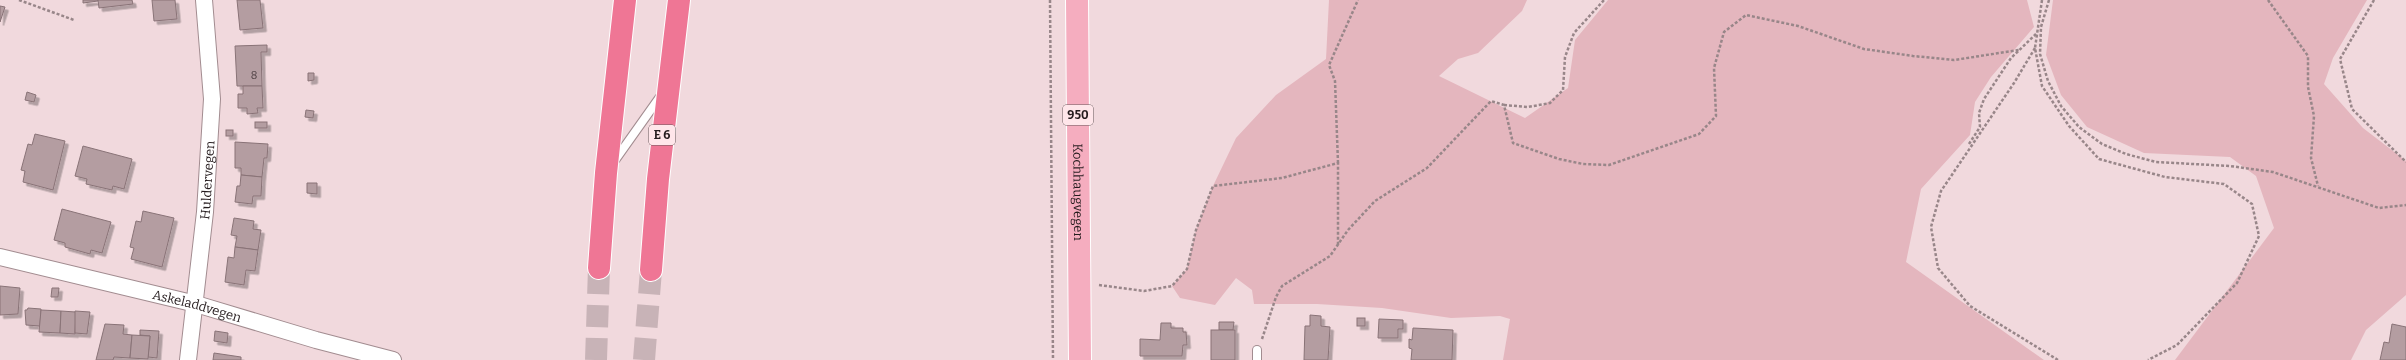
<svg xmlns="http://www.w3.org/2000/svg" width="2406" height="360" font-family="Bitter,serif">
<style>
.green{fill:#e4b6be}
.building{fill:#b49da1;stroke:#897377;filter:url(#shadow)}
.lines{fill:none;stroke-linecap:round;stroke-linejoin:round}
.highway-tunnel{stroke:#c8b3b7;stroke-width:22;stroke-dasharray:22 11;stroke-linecap:butt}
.lane-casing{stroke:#a28c90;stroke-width:10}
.street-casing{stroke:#a28c90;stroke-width:18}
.primary-casing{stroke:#fff;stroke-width:24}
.highway-casing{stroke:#fff;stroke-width:24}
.path{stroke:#988689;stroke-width:2.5;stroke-dasharray:3 2;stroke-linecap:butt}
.lane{stroke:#fff;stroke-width:8}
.street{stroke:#fff;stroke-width:16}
.primary{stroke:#f5adbf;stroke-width:22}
.highway{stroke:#ef7695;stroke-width:22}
.labels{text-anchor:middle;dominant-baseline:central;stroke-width:3;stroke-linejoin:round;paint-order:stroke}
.number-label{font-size:11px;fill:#493c3f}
.shield{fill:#ffe6ea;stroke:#66595b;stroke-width:1}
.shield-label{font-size:12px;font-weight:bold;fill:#251c1e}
.street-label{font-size:13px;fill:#251c1e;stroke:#ffe6ea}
</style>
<defs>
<filter id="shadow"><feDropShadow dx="3.5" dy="3.5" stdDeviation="0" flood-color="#0004"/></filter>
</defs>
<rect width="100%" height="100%" fill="#f1d9dd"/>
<!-- green -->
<g class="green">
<polygon points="1329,0 1527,0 1522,11 1478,53 1458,59 1439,76 1525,118 1568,88 1575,40 1608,0 2027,0 2034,27 1991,77 1975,102 1970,135 1921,189 1906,262 2044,360 1503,360 1510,319 1500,316 1451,318 1382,308 1317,304 1254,304 1252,290 1236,278 1215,305 1180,298 1172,286 1187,269 1196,230 1213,186 1236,138 1276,95 1326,59"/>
<polygon points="2053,0 2367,0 2333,58 2324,84 2363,128 2406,161 2406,295 2366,330 2351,360 2175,360 2274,228 2256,176 2230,157 2144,153 2087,127 2061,95 2046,55"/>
</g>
<!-- building -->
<g class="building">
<polygon points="83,0 98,0 98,1 83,3"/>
<polygon points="98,0 132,0 133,4 99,8"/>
<polygon points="152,0 175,0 177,19 154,21"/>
<polygon points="237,0 260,0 263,28 240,30"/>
<polygon points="0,6 5,7 0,22"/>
<polygon points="267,45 267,52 261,52 262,86 237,86 235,46"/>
<polygon points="308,73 314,73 314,80 308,81"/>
<polygon points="243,86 262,86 263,108 257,108 258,113 247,114 247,108 238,108 238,94 243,94"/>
<polygon points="27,92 36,95 34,102 25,100"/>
<polygon points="306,110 314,111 313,118 305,117"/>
<rect x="255" y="122" width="12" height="6"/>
<rect x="226" y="130" width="7" height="6"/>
<polygon points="35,134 65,141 53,190 23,182 25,171 21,170 28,144 32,145"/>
<polygon points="235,142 268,144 267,158 264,158 262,177 241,175 241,168 235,168"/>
<polygon points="83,146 132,159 124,189 113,186 112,190 86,184 87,179 75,176"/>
<polygon points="241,175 262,177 261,196 253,196 252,204 235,202 237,186 240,186"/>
<polygon points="307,183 317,183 317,194 307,193"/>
<polygon points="62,209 111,222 102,253 91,250 90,254 65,247 65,243 54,240"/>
<polygon points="143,211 174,218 162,267 131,259 134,248 130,247 136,221 141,222"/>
<polygon points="234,218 254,221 253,229 261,230 258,250 235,247 237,236 231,235"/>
<polygon points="235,247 258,250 255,271 246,270 244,285 225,282 228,257 234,258"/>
<polygon points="0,286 20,288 18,314 0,315"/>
<polygon points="52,288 59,288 58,297 51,297"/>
<polygon points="28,308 41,309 40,326 26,325 25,310 27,310"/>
<polygon points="41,310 61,311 60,333 39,332"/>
<polygon points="61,311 76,312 75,334 60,333"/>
<polygon points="75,311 90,312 87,334 75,333"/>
<polygon points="1310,315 1321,316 1321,326 1330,327 1328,360 1304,360 1305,326 1310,326"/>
<rect x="1357" y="318" width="8" height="8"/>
<polygon points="1379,319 1403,320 1403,329 1398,329 1398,338 1378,338"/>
<polygon points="1219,322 1234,322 1233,330 1219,330"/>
<polygon points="1161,323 1171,323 1171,328 1183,328 1183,332 1186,332 1187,345 1183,345 1182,356 1140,356 1140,339 1160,340"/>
<polygon points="105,324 124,325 123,334 132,335 130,358 114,357 113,360 96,360"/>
<polygon points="2392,324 2406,327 2406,360 2380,360 2384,342 2389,343"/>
<polygon points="1413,328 1453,330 1452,360 1411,360 1412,349 1409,348 1409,339 1412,340"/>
<polygon points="140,330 159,331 157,358 148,357 150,336 140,335"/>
<rect x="1211" y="330" width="24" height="30"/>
<polygon points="215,331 228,333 227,343 214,341"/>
<polygon points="132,335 150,336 148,359 130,358"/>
<polygon points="214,353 241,357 241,360 213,360"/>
</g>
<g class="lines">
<!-- highway-tunnel -->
<g class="highway-tunnel">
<polyline points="596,360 599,268"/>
<polyline points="644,360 651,270"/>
</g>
<!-- lane casing -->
<g class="lane-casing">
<g id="lane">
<polyline points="613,163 662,94"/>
<polyline points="1257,350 1257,360"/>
</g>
</g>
<!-- street casing -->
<g class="street-casing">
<g id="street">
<path id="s1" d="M0,257L196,304L316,340L393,360"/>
<path id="s2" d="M188,360L205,212L212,99L204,0"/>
</g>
</g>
<!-- primary casing -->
<g class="primary-casing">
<g id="primary">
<path id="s3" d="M1077,0L1080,360"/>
</g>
</g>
<!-- highway casing -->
<g class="highway-casing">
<g id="highway">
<polyline points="599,268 606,173 625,0"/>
<polyline points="651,270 658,179 679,0"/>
</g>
</g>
<!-- path -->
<g class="path">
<polyline points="19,0 74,20"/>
<polyline points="1050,0 1053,360"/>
<polyline points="2042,0 2035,48 2042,86 2069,126 2099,159 2165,177 2224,184 2252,204 2259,236 2237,283 2177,345 2148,360"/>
<polyline points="2049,0 2041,27 2040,54 2048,81 2061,106 2079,127 2102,144 2126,154 2156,162 2230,166 2273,172 2379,208 2406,205"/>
<polyline points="2268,0 2308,56 2308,87 2314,116 2311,158 2318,186"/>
<polyline points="2374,0 2340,59 2352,109 2406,162"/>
<polyline points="2035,48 2014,83 1941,191 1931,227 1938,268 1970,306 2058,360"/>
<polyline points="1504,105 1528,107 1550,103 1563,90 1565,57 1574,33 1604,0"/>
<polyline points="1969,144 1980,127 1979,113 1984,99 2011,58 2036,34"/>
<polyline points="1338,163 1335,81 1329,65 1358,0"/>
<polyline points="1099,285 1144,291 1172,286 1187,269 1196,230 1213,186 1282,178 1338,163 1338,246"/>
<polyline points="1262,339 1276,297 1282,286 1330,256 1348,230 1375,201 1427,168 1491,101 1504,105 1513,143 1559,159 1583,164 1609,165 1699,134 1716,116 1714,68 1724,32 1746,15 1798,26 1864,49 1913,56 1954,60 2019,50"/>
</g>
<!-- lane -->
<use href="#lane" class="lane"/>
<!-- street -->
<use href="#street" class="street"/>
<!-- primary -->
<use href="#primary" class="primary"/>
<!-- highway -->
<use href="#highway" class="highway"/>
</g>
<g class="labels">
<!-- number labels -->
<g class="number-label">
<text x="254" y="75">8</text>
</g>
<!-- shield labels -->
<g class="shield">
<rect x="1063" y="105" width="30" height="20" rx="3"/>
<rect x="649" y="125" width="26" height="20" rx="3"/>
</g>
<g class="shield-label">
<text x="1078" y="115">950</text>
<text x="662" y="135">E 6</text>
</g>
<!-- street labels -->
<g class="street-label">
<text stroke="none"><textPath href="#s2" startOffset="181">Huldervegen</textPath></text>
<text stroke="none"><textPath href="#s3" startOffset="192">Kochhaugvegen</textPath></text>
<text stroke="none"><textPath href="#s1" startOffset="203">Askeladdvegen</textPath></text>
</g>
</g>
</svg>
